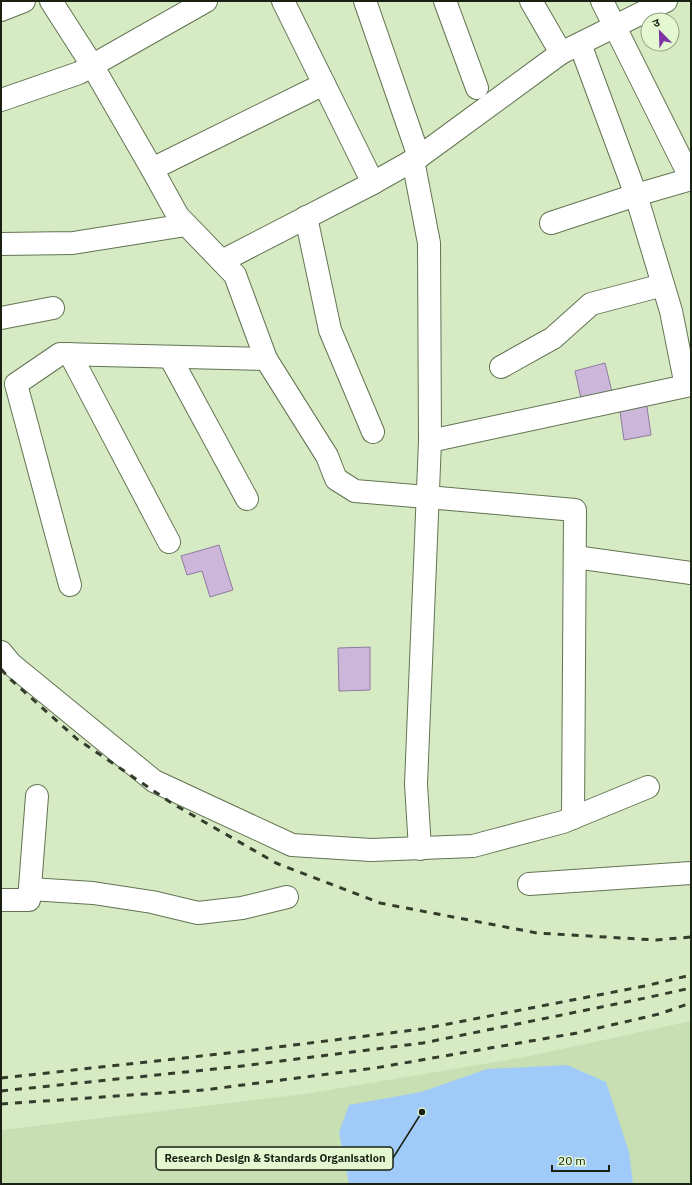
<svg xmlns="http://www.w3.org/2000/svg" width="692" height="1185" font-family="'IBM Plex Sans','Noto Sans Devanagari',sans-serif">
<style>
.built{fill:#c7dfb2}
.water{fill:#a0cbf9}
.building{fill:#ccb7db;stroke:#8f7b9e}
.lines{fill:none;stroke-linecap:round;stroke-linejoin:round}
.minor-casing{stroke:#627452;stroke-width:24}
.minor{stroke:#fff;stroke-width:22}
.rail{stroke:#343d2b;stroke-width:3;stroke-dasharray:7 7;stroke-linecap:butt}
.leader{fill:none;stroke:#1a2113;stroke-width:1.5}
.callout-dot{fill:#1a2113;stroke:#e3f8d1;stroke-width:1.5}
.callout{fill:#e3f8d1;stroke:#1a2113;stroke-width:1.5}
.callout-label{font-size:11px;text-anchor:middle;font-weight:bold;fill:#1a2113}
</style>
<rect width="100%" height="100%" fill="#d6ebc4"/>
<!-- built -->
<polygon class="built" points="691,1021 691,1184 1,1184 1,1130 305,1094 525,1057"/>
<!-- water -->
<polygon class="water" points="567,1065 606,1082 629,1152 633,1184 349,1184 339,1132 349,1105 421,1092 487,1069"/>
<!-- building -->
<g class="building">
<polygon points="605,363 613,396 582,403 575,371"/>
<polygon points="646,400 651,435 624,440 619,404"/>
<polygon points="219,545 233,590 210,597 202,571 187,575 181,556"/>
<polygon points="370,647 370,690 339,691 338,648"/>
</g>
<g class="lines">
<!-- minor casing -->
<g class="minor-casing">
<g id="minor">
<polyline points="51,1 92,65 152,169 178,216 235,275 266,359 327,456 336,479 355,491 427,497 575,510 573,818"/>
<polyline points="283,1 373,183"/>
<polyline points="445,1 477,88"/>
<polyline points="531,1 561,53"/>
<polyline points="602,1 691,179"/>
<polyline points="1,10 24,1"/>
<polyline points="1,100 79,73 206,1"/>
<polyline points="419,157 561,53 666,1"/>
<polyline points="413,160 429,243 430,441 416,784 420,849"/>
<polyline points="152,169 324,84"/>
<polyline points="306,217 330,330 373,432"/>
<polyline points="551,223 636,195 691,179"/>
<polyline points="1,244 73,243 186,225"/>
<polyline points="222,261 373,183 419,157 365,1"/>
<polyline points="1,318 53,308"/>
<polyline points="70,354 169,542"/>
<polyline points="170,357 247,499"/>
<polyline points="501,367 553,338 591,304 663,285"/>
<polyline points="430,441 686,386 671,311 636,195 580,44"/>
<polyline points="575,557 691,573"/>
<polyline points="70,585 16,384 60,354 266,359"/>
<polyline points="1,652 11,664 154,781 292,845 371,850 473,846 563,822 648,787"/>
<polyline points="529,884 691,873"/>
<polyline points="30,889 93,893 152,902 198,913 242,908 287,897"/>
<polyline points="1,900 29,900 37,796"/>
</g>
</g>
<!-- minor -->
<use href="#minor" class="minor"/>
<!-- rail -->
<g class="rail">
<polyline points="1,669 9,678 77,739 173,804 276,863 380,903 537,933 656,940 691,937"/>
<polyline points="1,1078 238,1052 422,1029 645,986 691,975"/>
<polyline points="1,1091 234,1067 423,1043 636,1000 691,988"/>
<polyline points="1,1104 204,1090 375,1068 577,1033 659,1014 691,1003"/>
</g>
</g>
<!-- callouts -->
<path class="leader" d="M422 1112L393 1158"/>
<circle class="callout-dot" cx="422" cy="1112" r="4"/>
<rect class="callout" x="156" y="1147" width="237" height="23" rx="4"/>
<g class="callout-label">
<text x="275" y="1162">Research Design &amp; Standards Organisation</text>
</g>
<!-- border -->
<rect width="692" height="1185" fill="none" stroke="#1a2113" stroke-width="4"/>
<!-- north arrow -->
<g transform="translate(660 32) rotate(337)"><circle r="19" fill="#e3f8d1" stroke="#93a285"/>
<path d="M0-3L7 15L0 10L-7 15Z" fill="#7d34a6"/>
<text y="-6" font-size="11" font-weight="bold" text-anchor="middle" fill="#1a2113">उ</text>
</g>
<!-- scale -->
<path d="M552 1165v6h57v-6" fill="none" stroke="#1a2113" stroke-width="2"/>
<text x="558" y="1165" font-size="12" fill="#1a2113" stroke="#e3f8d1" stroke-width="3" paint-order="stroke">20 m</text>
</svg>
